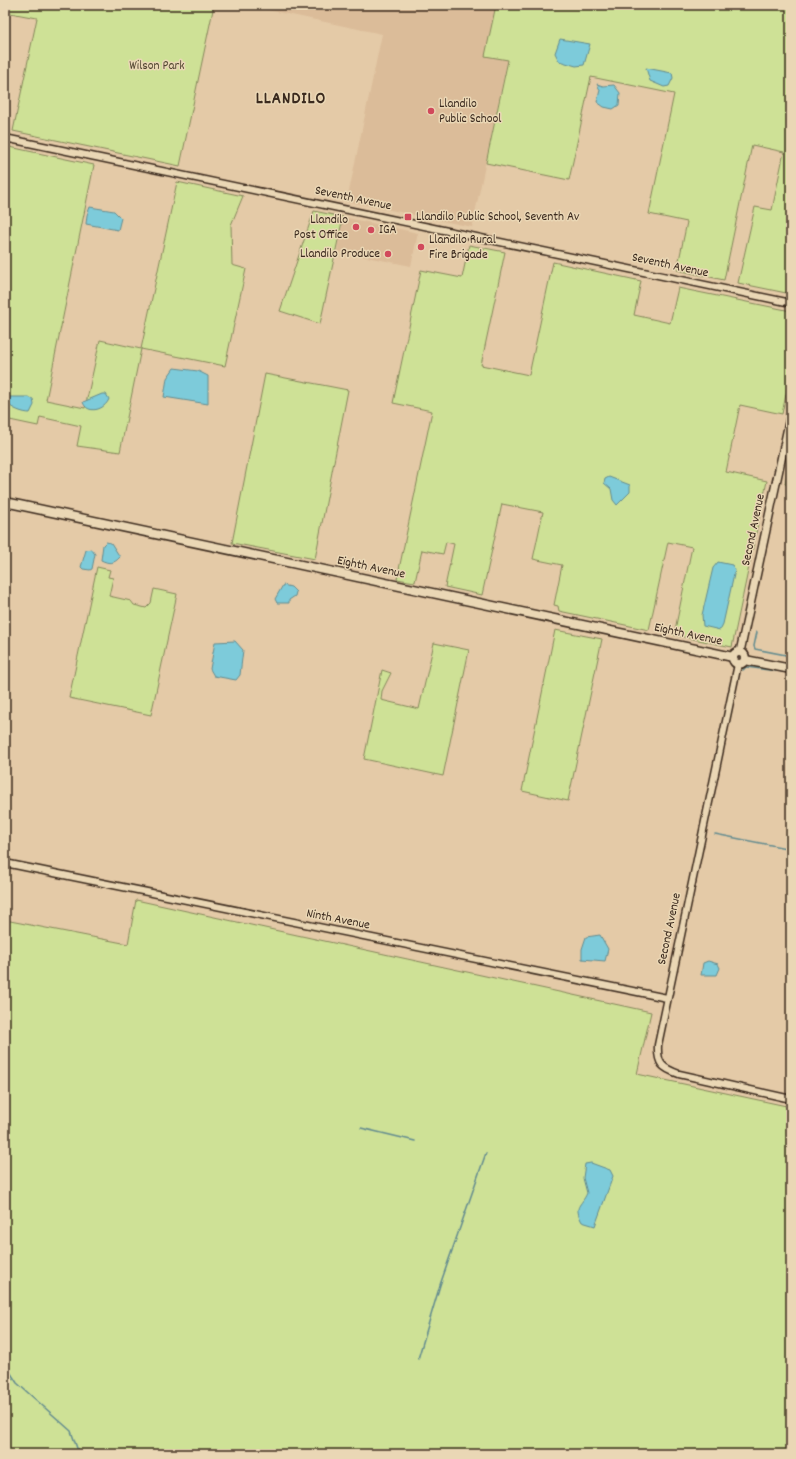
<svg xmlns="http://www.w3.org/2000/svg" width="796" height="1459" font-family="Dekko,sans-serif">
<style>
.built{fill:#dbbc99}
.green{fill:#cee196;stroke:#84865a}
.water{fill:#7dcbda;stroke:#638b8f}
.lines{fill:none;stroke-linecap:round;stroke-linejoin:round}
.stream{stroke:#638b8f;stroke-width:1.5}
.minor-casing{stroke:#3b2a1e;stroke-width:9}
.tertiary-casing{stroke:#3b2a1e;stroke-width:10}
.secondary-casing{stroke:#3b2a1e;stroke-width:11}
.minor{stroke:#ead7b5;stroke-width:6}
.tertiary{stroke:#ead7b5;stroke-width:7}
.secondary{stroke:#ead7b5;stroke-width:8}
.poi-dot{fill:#d1495b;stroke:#ead7b5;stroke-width:1.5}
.labels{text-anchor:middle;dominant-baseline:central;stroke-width:3;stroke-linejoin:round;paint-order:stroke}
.park-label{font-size:13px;fill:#514530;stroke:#ead7b5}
.poi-label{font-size:13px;fill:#3b2a1e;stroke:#ead7b5;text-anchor:start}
.street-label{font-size:13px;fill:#3b2a1e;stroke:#ead7b5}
.district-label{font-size:17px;font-weight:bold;letter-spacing:1px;fill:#3b2a1e;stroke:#ead7b5}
</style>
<rect width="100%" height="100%" fill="#e4caa7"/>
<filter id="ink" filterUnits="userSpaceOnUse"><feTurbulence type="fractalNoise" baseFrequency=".025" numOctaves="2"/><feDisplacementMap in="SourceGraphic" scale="8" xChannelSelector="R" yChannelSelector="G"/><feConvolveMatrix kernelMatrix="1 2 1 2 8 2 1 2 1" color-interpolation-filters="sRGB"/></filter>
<g filter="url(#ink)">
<!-- built -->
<g class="built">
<polygon points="244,5 519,5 472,227 347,201 382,34"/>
<polygon points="343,217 418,233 411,266 337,251"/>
</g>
<!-- green -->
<g class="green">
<polygon points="5,5 214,5 180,166 13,131 37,18 5,12"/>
<polygon points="496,5 791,5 791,294 738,283 755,207 772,210 784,152 752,145 724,280 677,270 687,222 649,214 674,94 591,77 569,180 486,163 508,60 485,56"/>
<polygon points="5,146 94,165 46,400 85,408 100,340 141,349 177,182 243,196 231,225 232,265 246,269 225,366 141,349 120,452 77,446 81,426 40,417 38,426 5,419"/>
<polygon points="314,211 343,217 320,324 280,311"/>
<polygon points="469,245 505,252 481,365 529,375 553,262 641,281 634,315 670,323 678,288 791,311 791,370 782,414 740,405 726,472 767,481 732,647 674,635 692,547 668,542 649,630 559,611 558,606 554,605 562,565 533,559 543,512 502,504 482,595 445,587 454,544 446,542 443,554 422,550 415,582 397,579 432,411 393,403 421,270 462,278"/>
<polygon points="265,374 348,390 315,559 232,543"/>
<polygon points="791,454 791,485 785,484"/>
<polygon points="97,567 110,570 108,577 113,578 109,596 131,601 134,605 146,608 151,603 154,589 177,594 151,715 69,698"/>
<polygon points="555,630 602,639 568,801 522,791"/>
<polygon points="434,643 469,650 443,776 364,759 382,670 391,673 382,691 381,700 419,709"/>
<polygon points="136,900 651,1012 637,1074 791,1107 791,1454 5,1454 5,920 128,944"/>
</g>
<!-- water -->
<g class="water">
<polygon points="560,39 590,44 584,65 576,66 559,61 555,53"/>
<polygon points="646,68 672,73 673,78 669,86 664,87 650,81"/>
<polygon points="597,84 603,86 614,85 620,93 619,105 613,109 604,107 597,102 600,90"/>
<polygon points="90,207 114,211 121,218 118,230 86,224 87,215"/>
<polygon points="174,368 198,371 208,376 208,404 164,397 167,378"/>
<path d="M102,394H106L109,399C105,410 87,415 83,402Z"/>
<path d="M8,397H28L33,399L34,405L30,413C23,413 12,409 7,403Z"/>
<polygon points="609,477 630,485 630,492 617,505 613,500 611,489 604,483 605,479"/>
<path d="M106,542L111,543L120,557C114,564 109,564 101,560L103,545Z"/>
<polygon points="91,549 95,554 92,569 90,570 83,569 81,567 86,550"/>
<polygon points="718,562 732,565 735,570 723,624 720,630 703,626 702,615 713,568"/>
<polygon points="283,585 291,587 296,592 295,596 289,600 289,603 277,603 275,599"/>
<polygon points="235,641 243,650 240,675 236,680 214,676 210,669 215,642"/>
<polygon points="600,935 608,949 605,961 582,959 582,949 586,937"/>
<polygon points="708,961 718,964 720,968 717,975 701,975 703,963"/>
<path d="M591,1163L610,1170L613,1176L595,1226L582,1222C573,1205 581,1207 587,1193L583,1178L585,1164Z"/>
</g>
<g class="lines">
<!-- stream -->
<g class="stream">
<polyline points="757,632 754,646 755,649 791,656"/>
<polyline points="787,663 788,656"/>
<polyline points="743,670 746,667 785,672"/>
<polyline points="715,834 791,849"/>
<polyline points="361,1128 415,1141"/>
<polyline points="418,1359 440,1285 486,1153"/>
<polyline points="5,1364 17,1383 71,1431 79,1454"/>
</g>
<!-- minor casing -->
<g class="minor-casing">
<g id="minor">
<polyline points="5,138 791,303"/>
<path d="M738,664L658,1045C657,1064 662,1068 679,1074L791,1099"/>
<polyline points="5,863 667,998"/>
</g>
</g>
<!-- tertiary casing -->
<g class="tertiary-casing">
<polyline id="tertiary" points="740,652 791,413"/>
</g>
<!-- secondary casing -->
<g class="secondary-casing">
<g id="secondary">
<polyline points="5,502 733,657"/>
<circle cx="739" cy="658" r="6"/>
<polyline points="745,660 791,669"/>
</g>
</g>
<!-- minor -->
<use href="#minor" class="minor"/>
<!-- tertiary -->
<use href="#tertiary" class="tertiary"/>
<!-- secondary -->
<use href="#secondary" class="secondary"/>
</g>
</g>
<!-- markers -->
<g class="poi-dot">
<circle cx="431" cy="111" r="4"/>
<rect x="404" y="213" width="8" height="8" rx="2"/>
<circle cx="356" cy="227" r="4"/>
<circle cx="371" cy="230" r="4"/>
<circle cx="421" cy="247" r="4"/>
<circle cx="388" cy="254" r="4"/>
</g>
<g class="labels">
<!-- park labels -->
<g class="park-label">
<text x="157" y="66">Wilson Park</text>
</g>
<!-- poi labels -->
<g class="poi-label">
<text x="439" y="104">Llandilo<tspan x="439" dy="15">Public School</tspan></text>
<text x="416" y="217">Llandilo Public School, Seventh Av</text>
<text x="348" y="220" text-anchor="end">Llandilo<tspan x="348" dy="15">Post Office</tspan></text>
<text x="379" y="230">IGA</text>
<text x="429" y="240">Llandilo Rural<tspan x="429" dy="15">Fire Brigade</tspan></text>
<text x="380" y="254" text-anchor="end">Llandilo Produce</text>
</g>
<!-- street labels -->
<g class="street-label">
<text transform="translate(353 199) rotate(12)">Seventh Avenue</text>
<text transform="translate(670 266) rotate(12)">Seventh Avenue</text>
<text transform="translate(754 530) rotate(-78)">Second Avenue</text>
<text transform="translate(371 568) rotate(12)">Eighth Avenue</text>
<text transform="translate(688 635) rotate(12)">Eighth Avenue</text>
<text transform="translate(338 920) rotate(11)">Ninth Avenue</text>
<text transform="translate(670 929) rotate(-78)">Second Avenue</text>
</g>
<!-- district labels -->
<g class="district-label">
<text x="291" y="100">LLANDILO</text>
</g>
</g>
<!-- margin -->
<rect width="796" height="1459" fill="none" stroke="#ead7b5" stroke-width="20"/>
<rect x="10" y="10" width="776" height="1439" fill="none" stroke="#3b2a1e" stroke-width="1.5" filter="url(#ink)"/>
</svg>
